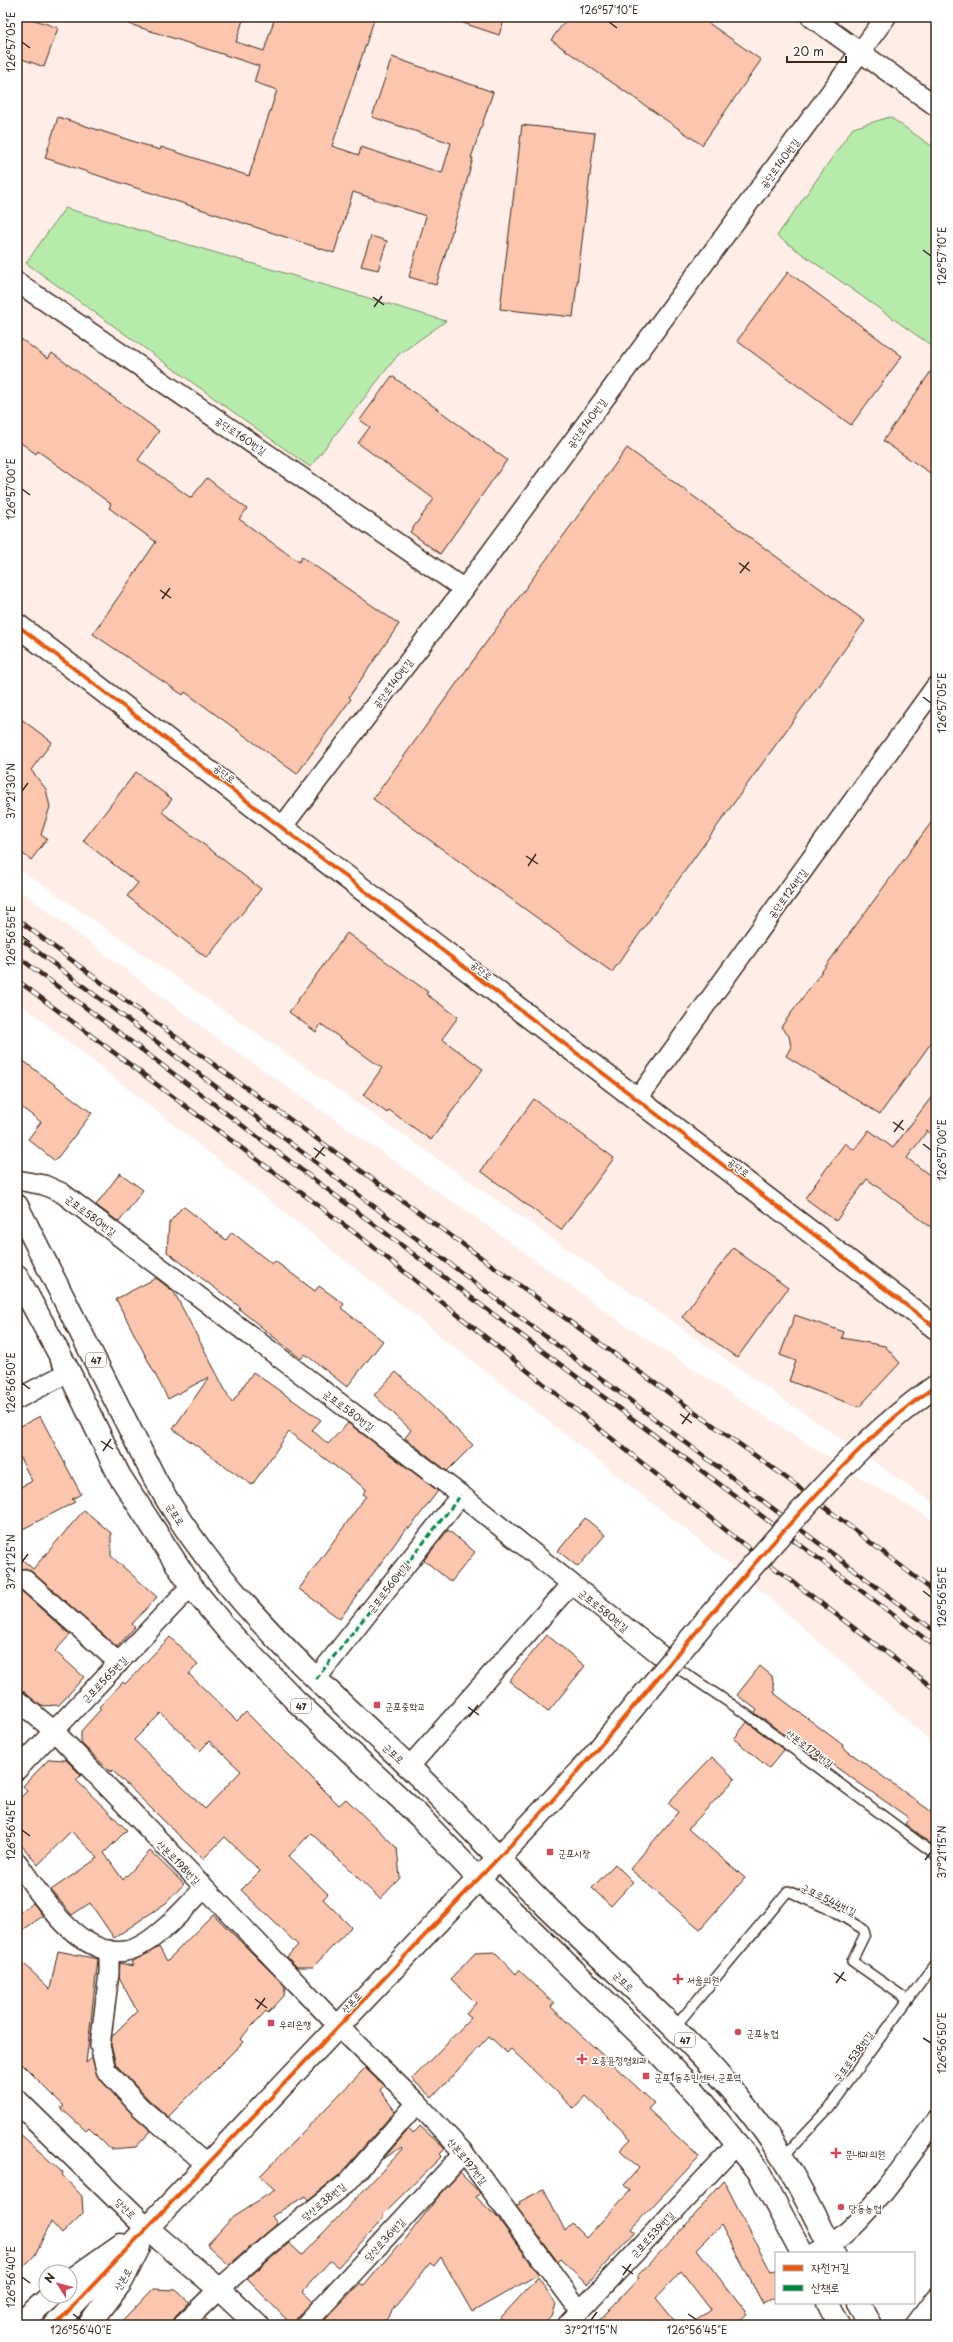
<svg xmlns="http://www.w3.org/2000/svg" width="953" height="2342" font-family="'Playpen Sans','Poor Story',sans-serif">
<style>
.built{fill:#feeee7}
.green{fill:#b6ebac;stroke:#788a65}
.building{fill:#fcc5ae;stroke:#3b2a1e;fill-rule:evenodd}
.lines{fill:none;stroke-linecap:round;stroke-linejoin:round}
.service-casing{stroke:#3b2a1e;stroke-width:12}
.minor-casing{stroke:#3b2a1e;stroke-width:22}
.tertiary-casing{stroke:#3b2a1e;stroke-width:25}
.primary-casing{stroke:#3b2a1e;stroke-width:25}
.service{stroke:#fff;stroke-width:9}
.minor{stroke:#fff;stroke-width:19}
.tertiary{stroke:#fff;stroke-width:22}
.primary{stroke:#fff;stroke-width:22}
.rail-casing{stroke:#3b2a1e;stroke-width:4.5}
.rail{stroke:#fff;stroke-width:3;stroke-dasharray:9;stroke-linecap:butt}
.tertiary-bridge-casing{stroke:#3b2a1e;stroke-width:25;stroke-linecap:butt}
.tertiary-bridge{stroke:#fff;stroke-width:22}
.quiet{stroke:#00873e;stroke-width:3;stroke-dasharray:6 3;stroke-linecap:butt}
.cycleway-casing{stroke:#fff;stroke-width:6}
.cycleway{stroke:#e8590c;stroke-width:4}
.ticks{fill:none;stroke:#3b2a1e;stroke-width:1.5}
.poi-dot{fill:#d1495b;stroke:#fff;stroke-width:1.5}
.labels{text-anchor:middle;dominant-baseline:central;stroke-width:3;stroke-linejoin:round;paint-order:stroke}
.shield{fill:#fff;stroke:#766a62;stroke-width:1}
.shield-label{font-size:9px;font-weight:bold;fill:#3b2a1e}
.street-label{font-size:10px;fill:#3b2a1e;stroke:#fff}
.poi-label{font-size:10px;fill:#3b2a1e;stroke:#fff;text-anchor:start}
.neatline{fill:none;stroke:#3b2a1e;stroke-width:1.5}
.ticks-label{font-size:10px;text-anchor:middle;fill:#3b2a1e}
</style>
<rect width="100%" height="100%" fill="#fff"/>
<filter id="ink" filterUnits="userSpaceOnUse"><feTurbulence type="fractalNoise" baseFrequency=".025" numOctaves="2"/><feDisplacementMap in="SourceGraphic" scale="8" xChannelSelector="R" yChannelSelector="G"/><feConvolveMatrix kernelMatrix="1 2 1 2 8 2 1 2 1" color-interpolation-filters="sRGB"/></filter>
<g filter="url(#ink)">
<!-- built -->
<g class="built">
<polygon points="17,17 936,17 936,1505 17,867"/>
<polygon points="17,888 217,1038 471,1214 622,1323 851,1472 936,1522 936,1746 748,1579 17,1001"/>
</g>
<!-- green -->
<g class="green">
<polygon points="890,117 936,149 936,349 777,236 853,128"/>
<polygon points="65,208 446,321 398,355 310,467 26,263"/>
</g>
<!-- building -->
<g class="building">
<polygon points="17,17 27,17 58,28 44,67 17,57"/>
<polygon points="117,17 244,17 236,42 264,51 275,17 375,17 332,146 359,155 361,147 442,173 451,143 372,117 392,57 493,92 471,158 473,158 465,188 436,285 409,277 426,216 353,192 334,253 45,158 58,117 160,150 161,147 249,176 277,90 254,82 259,66 117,20"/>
<polygon points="454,17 505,17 499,35 454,20"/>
<polygon points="568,17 700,17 761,60 702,145 551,40"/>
<polygon points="522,125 595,133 573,317 500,309"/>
<polygon points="371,236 387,241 378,270 361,266"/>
<polygon points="788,272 902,356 851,425 737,341"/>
<polygon points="17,336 48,359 52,353 159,431 138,460 191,498 207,478 247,509 239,519 299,562 302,557 399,624 349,697 351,699 297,774 185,692 183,695 93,634 156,542 109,508 111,504 38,451 36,454 17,440"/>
<polygon points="936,364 936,477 883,441"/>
<polygon points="392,376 507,460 440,554 410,532 434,499 358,443 370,427 360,420"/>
<polygon points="627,448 865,621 612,972 373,799"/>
<polygon points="17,716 52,742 31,770 46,789 50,807 41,835 47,839 31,860 17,849"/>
<polygon points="136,772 172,799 162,812 261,889 207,958 127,896 138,883 83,841"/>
<polygon points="936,816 936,1036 880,1114 786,1056 791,1047 789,1036 781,1027"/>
<polygon points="347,933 428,992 426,994 458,1017 442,1039 483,1069 431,1140 389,1110 387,1113 363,1095 382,1068 321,1024 316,1032 289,1012"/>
<polygon points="17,1056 92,1113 55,1161 28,1139 41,1122 17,1104"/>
<polygon points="936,1091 936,1138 927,1131 907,1158 936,1180 936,1231 867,1179 836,1221 805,1198 845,1143 854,1150 869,1130 893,1148"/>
<polygon points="534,1099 614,1158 561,1230 481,1171"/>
<polygon points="120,1173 143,1190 119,1222 96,1205"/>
<polygon points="183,1206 226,1240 232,1232 272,1264 275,1261 315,1291 319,1286 344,1304 341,1308 383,1341 347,1387 305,1354 301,1359 239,1309 240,1307 167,1252 169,1223"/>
<polygon points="733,1248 788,1288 737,1358 682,1317"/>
<polygon points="156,1278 174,1292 232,1403 253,1372 321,1420 312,1430 328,1444 348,1423 438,1491 409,1529 407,1527 340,1619 299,1589 366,1496 363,1494 366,1489 289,1432 252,1485 173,1429 209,1377 168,1399 116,1299"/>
<polygon points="795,1315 844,1332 842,1338 885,1346 900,1363 859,1407 789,1381 796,1361 780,1355"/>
<polygon points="396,1372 473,1445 447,1471 405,1438 411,1430 374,1395"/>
<polygon points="40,1416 81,1494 72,1499 75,1502 17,1532 17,1489 32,1481 17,1452 17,1428"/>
<polygon points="84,1510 111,1533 111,1556 157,1597 132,1624 135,1627 117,1647 31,1571 26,1568 17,1571 17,1555 33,1569"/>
<polygon points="585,1518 605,1535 578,1567 558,1551"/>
<polygon points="448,1530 475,1552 451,1582 424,1560"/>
<polygon points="17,1587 70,1635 55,1651 84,1677 59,1705 41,1706 24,1692 17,1689"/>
<polygon points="547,1635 585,1666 548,1712 509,1681"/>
<path d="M170,1637L198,1664L189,1674L237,1721L246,1712L339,1805L346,1799L397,1848L400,1878L380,1899L311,1833L289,1856L328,1894L323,1899L351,1927L313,1967H297L287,1957L298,1945L241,1890L260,1871L225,1837L203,1859L112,1770L111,1772L81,1743V1731L101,1709L99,1707L123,1682L125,1684ZM161,1713L200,1751L209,1741L241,1771L205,1809L134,1740Z"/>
<polygon points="760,1666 772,1676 775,1694 843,1745 842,1747 936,1815 936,1848 905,1824 909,1818 830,1763 827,1766 755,1713 757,1710 737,1695"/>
<polygon points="747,1722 784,1750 769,1768 734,1739"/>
<polygon points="712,1757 735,1779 688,1829 745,1878 700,1929 630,1869 678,1812 668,1803"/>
<polygon points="49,1759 66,1760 81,1775 76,1780 127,1830 104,1853 123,1880 150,1851 184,1884 166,1903 114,1938 90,1903 72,1915 51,1890 98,1858 71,1831 38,1865 17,1840 17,1801 27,1791 23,1786"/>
<polygon points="615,1864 633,1882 611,1906 592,1888"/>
<polygon points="33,1903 43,1916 17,1934 17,1914"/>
<polygon points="213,1914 285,1986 284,1996 268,2013 266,2011 240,2039 243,2042 168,2117 148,2099 116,2065 111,2045 112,2036 137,2011 119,1978 120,1963 133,1966 131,1962 159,1947 167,1961"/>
<polygon points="58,1951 98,1959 86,2063 92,2058 98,2077 132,2114 151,2131 136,2147 110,2149 89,2128 86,2131 61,2108 64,2106 17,2059 17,1957 50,1989"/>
<polygon points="495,1952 516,1974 519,1970 554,2003 551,2007 654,2103 648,2109 699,2157 631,2229 635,2232 587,2284 561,2259 558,2262 516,2206 520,2204 519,2202 544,2189 565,2231 572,2224 586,2238 630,2191 624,2185 639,2168 620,2150 631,2139 586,2096 574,2109 511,2049 507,2053 489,2036 432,2098 412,2079 471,2018 466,2014 476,2003 451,1979 475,1953"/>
<polygon points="365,2068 384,2086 380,2090 395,2111 339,2175 308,2200 305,2196 272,2216 277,2224 229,2265 207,2245 234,2216 275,2190 260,2176"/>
<polygon points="420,2126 445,2149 440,2154 442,2156 383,2214 383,2219 338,2267 330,2261 302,2292 312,2302 292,2325 247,2279 289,2243 302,2255 403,2149 402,2147 383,2159 409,2129 413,2134"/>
<polygon points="17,2131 63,2173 62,2175 82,2196 83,2213 62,2234 51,2222 35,2255 17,2273"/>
<polygon points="460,2173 480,2193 476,2197 497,2217 539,2274 472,2312 441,2257 434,2266 430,2263 382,2325 320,2325 360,2283 364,2286 398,2245 400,2246 438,2197"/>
<polygon points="724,2181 771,2272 776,2269 776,2297 763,2304 721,2225 697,2249 747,2314 734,2325 690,2325 711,2310 681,2271 656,2298 678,2325 595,2325 639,2278 637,2276 679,2233"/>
<polygon points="538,2277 556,2304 552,2317 544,2325 494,2325"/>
<polygon points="153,2289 176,2290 189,2302 174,2317 171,2325 119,2325"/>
<polygon points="205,2318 212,2325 198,2325"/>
</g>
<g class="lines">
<!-- service casing -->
<g class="service-casing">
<g id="service">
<polyline points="670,1663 746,1714 936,1855"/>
<polyline points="674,2028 788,1891 833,1911 863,1929 865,1934 852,1961 908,2000"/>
<polyline points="783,2157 828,2109 936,1962"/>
</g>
</g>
<!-- minor casing -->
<g class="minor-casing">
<g id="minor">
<polyline points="811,17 936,106"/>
<polyline points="17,282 464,589"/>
<polyline points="282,827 464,589 886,17"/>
<polyline points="637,1100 936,686"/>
<polyline points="17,1180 44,1185 62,1193 461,1495 669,1662"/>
<polyline points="17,1399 69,1372"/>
<polyline points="24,1579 119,1663"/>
<polyline points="316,1679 461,1495"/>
<polyline points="17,1700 54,1731 339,2027 417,2103 464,2153 580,2311"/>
<polyline points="409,1767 571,1584"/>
<polyline points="17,1770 191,1586"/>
<path d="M17,1862C40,1894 78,1958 126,1951C153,1946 186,1907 204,1888"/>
<polyline points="109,1950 109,1973 100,2046 106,2070 140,2107 208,2166"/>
<path d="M815,2253C824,2247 835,2242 843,2235C876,2207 910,2156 936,2120"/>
<polyline points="182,2325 219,2289 276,2239 347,2183 417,2103"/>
<polyline points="305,2325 464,2153"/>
<polyline points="567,2325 738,2143"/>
<polyline points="915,2325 936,2297"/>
</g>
</g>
<!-- tertiary casing -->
<g class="tertiary-casing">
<g id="tertiary">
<polyline points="17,625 936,1328"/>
<polyline points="17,2101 148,2229 219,2289 257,2325"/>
<polyline points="70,2281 121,2245"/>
<polyline points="18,2325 51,2296"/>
<polyline points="55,2325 540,1814 592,1758 637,1703"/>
<polyline points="89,2325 122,2281 139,2247"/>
</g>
</g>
<!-- primary casing -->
<g class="primary-casing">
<g id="primary">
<path d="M17,1206L155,1479C216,1589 310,1674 401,1759C452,1808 500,1861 551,1911C631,1988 721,2062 782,2157C801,2187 817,2221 833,2253"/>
<polyline points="17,1276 69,1372 119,1475 191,1586 229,1632 296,1701 419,1816 479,1879 654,2048 696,2093 759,2172 802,2253"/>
<polyline points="828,2303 839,2325"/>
<polyline points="859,2303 870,2325"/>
</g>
</g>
<!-- service -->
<use href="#service" class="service"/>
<!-- minor -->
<use href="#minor" class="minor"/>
<!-- tertiary -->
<use href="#tertiary" class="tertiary"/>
<!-- primary -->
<use href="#primary" class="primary"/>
<!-- rail casing -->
<g class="rail-casing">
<g id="rail">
<polyline points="17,919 122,998 796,1485 936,1593"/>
<polyline points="17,936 936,1632"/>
<polyline points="17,956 936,1647"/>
<polyline points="17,980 371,1245 743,1544 936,1690"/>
</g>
</g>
<!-- rail -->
<use href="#rail" class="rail"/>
<!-- tertiary-bridge casing -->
<g class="tertiary-bridge-casing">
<path id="tertiary-bridge" d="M637,1703C689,1641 740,1578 795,1518C838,1470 882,1423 936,1386"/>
</g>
<!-- tertiary-bridge -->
<use href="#tertiary-bridge" class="tertiary-bridge"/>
<!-- quiet -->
<polyline class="quiet" points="316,1679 461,1495"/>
<!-- cycleway casing -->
<g class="cycleway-casing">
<g id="cycleway">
<polyline points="17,625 936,1328"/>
<path d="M55,2325L540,1814C625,1721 702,1621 787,1527C833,1476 878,1425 936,1386"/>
</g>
</g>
<!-- cycleway -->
<use href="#cycleway" class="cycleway"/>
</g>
</g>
<!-- ticks -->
<path class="ticks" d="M609,22L617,28M22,42L30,48M923,250L931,256M373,297L384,305M374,307L382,296M22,489L30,495M739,563L750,571M740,573L749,562M160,590L171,598M162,599L170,588M923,697L931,703M22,791L28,783M526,856L538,864M528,866L536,854M22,936L30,942M893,1122L904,1130M894,1132L903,1120M923,1144L931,1150M314,1148L325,1156M315,1158L324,1147M22,1383L30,1389M680,1414L692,1423M682,1424L690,1413M101,1441L113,1449M103,1451L111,1439M22,1562L28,1554M923,1591L931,1597M468,1707L479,1715M469,1717L478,1705M22,1830L30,1836M925,1860L931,1852M834,1973L846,1981M836,1983L844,1972M255,1999L267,2008M257,2009L265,1998M923,2038L931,2043M622,2266L633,2274M623,2275L631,2264M22,2277L30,2283M73,2314L81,2320M688,2314L697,2320M591,2320L597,2312"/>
<!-- markers -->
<g class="poi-dot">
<rect x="373" y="1701" width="8" height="8" rx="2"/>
<rect x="546" y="1848" width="8" height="8" rx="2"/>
<path d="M676 1973h4v4h4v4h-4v4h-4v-4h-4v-4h4z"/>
<rect x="267" y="2019" width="8" height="8" rx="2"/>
<circle cx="738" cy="2032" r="4"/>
<path d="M580 2053h4v4h4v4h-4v4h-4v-4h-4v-4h4z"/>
<rect x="642" y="2072" width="8" height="8" rx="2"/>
<path d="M834 2147h4v4h4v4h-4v4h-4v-4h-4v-4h4z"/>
<circle cx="841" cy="2207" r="4"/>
</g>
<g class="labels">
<!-- shield labels -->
<g class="shield">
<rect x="86" y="1353" width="20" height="14" rx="3"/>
<rect x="291" y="1699" width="20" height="14" rx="3"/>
<rect x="675" y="2033" width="20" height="14" rx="3"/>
</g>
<g class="shield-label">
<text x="96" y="1360">47</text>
<text x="301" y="1706">47</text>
<text x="685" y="2040">47</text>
</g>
<!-- street labels -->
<g class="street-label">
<text transform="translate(779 163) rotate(-54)">공단로140번길</text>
<text transform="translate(586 423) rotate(-54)">공단로140번길</text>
<text transform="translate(241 435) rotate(34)">공단로160번길</text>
<text transform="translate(392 683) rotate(-53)">공단로140번길</text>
<text transform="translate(225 773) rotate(37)">공단로</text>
<text transform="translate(787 893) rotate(-54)">공단로124번길</text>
<text transform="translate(482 970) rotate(38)">공단로</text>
<text transform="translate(739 1167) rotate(37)">공단로</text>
<text transform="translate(91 1215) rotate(37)">군포로580번길</text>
<text transform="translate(349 1410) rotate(37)">군포로580번길</text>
<text transform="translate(176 1514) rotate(57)">군포로</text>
<text transform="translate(388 1587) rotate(-52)">군포로560번길</text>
<text transform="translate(604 1610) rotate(39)">군포로580번길</text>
<text transform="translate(104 1679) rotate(-46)">군포로565번길</text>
<text transform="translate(810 1748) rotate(37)">산본로179번길</text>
<text transform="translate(394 1753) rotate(43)">군포로</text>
<text transform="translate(179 1862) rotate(46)">산본로198번길</text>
<text transform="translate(829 1899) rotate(26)">군포로544번길</text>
<text transform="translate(624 1981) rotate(44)">군포로</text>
<text transform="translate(351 2002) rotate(-47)">산본로</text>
<text transform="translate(853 2056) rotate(-54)">군포로538번길</text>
<text transform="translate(468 2161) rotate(51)">산본로197번길</text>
<text transform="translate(323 2201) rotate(-39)">당산로38번길</text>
<text transform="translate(126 2208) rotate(44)">당산로</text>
<text transform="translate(652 2234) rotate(-47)">군포로539번길</text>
<text transform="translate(384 2239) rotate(-47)">당산로36번길</text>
<text transform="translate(122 2279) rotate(-59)">산본로</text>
</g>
<!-- poi labels -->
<g class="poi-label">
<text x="385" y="1705">군포중학교</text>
<text x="558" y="1852">군포시장</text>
<text x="687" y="1979">서울의원</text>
<text x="279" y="2023">우리은행</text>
<text x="746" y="2032">군포농협</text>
<text x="591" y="2059">오종윤정형외과</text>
<text x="654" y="2076">군포1동주민센터.군포역</text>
<text x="845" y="2153">문내과의원</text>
<text x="849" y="2207">당동농협</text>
</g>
</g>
<!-- margin -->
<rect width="953" height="2342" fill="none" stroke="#fff" stroke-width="44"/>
<!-- legend -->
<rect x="775" y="2252" width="140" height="52" fill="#ffffff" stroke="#b1aaa5"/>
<rect x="783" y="2265" width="20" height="6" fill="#e8590c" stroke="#b1aaa5"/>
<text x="811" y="2272" font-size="12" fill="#3b2a1e">자전거길</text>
<rect x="783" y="2285" width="20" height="6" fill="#00873e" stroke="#b1aaa5"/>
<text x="811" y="2292" font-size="12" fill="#3b2a1e">산책로</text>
<!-- north arrow -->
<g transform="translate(58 2284) rotate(306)"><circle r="19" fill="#ffffff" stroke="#b1aaa5"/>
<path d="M0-3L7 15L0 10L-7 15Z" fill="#d1495b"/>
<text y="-6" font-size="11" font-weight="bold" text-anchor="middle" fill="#3b2a1e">N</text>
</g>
<!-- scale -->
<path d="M787 56v6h59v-6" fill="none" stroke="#3b2a1e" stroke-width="2"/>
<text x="793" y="56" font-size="12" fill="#3b2a1e" stroke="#ffffff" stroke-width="3" paint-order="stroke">20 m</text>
<rect x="22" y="22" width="909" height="2298" class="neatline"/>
<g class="ticks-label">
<text x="609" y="14">126°57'10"E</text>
<text transform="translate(11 42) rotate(-90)" y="4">126°57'05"E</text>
<text transform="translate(942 256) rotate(-90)" y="4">126°57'10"E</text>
<text transform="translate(11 489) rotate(-90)" y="4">126°57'00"E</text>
<text transform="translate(942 703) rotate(-90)" y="4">126°57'05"E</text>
<text transform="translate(11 791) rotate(-90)" y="4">37°21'30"N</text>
<text transform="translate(11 936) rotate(-90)" y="4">126°56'55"E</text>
<text transform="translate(942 1150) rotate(-90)" y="4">126°57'00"E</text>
<text transform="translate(11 1383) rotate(-90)" y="4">126°56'50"E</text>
<text transform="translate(11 1562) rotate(-90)" y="4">37°21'25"N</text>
<text transform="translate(942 1597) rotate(-90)" y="4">126°56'55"E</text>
<text transform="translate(11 1830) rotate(-90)" y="4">126°56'45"E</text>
<text transform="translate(942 1852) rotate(-90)" y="4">37°21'15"N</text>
<text transform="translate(942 2043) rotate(-90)" y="4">126°56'50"E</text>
<text transform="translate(11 2277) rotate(-90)" y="4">126°56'40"E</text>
<text x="81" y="2334">126°56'40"E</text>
<text x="591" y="2334">37°21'15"N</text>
<text x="697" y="2334">126°56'45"E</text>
</g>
</svg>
